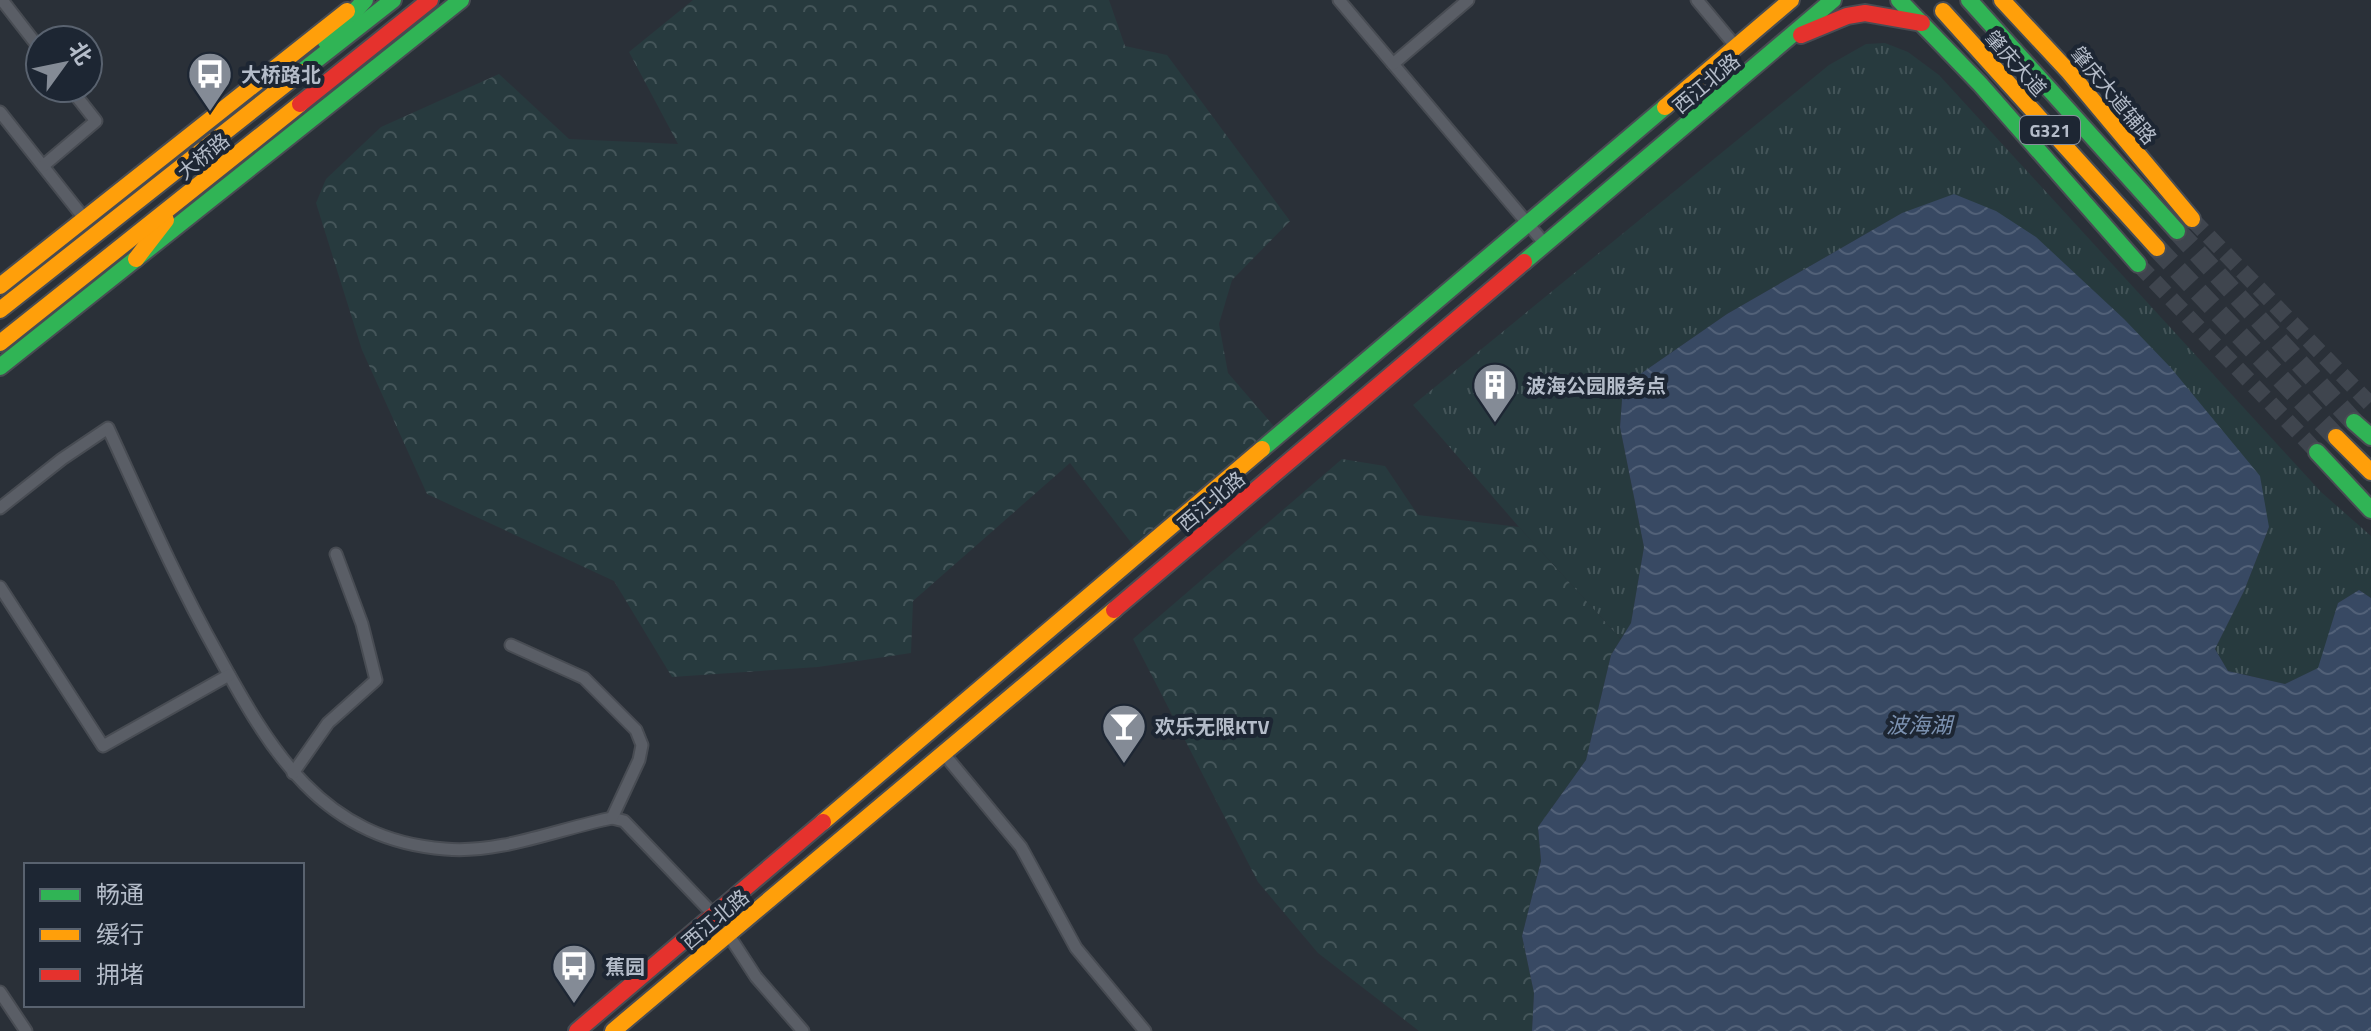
<svg xmlns="http://www.w3.org/2000/svg" width="2371" height="1031" font-family="'Titillium Web','Noto Sans SC',sans-serif">
<style>
.forest{fill:url(#forest-crowns)}
.park{fill:url(#park-tufts)}
.water{fill:url(#water-waves)}
.lines{fill:none;stroke-linecap:round;stroke-linejoin:round}
.secondary-tunnel{stroke:#3f454e;stroke-width:16;stroke-dasharray:16 8;stroke-linecap:butt}
.highway-tunnel{stroke:#3f454e;stroke-width:20;stroke-dasharray:20 10;stroke-linecap:butt}
.street-casing{stroke:#484c53;stroke-width:15}
.fast-casing{stroke:#484c53;stroke-width:20}
.slow-casing{stroke:#484c53;stroke-width:20}
.jam-casing{stroke:#484c53;stroke-width:20}
.street{stroke:#5a5e66;stroke-width:11}
.fast{stroke:#30b455;stroke-width:16}
.slow{stroke:#ff9f0a;stroke-width:16}
.jam{stroke:#e5322d;stroke-width:16}
.labels{text-anchor:middle;dominant-baseline:central;stroke-width:8;stroke-linejoin:round;paint-order:stroke}
.shield{fill:#1d2633;stroke:#878f9c;stroke-width:2}
.shield-label{font-size:18px;font-weight:bold;fill:#b4bcc9}
.street-label{font-size:20px;fill:#b4bcc9;stroke:#1d2633}
.poi-label{font-size:20px;font-weight:bold;fill:#b4bcc9;stroke:#1d2633;text-anchor:start}
.water-label{font-size:22px;font-style:italic;fill:#7c92b1;stroke:#1d2633}
</style>
<defs>
<pattern id="forest-crowns" width="20" height="18" patternUnits="userSpaceOnUse" patternTransform="scale(2)"><rect width="20" height="18" fill="#273a3e"/><path d="M2 6a3 3 0 1 1 6 0M12 15a3 3 0 1 1 6 0" fill="none" stroke="#445559"/></pattern>
<pattern id="park-tufts" width="24" height="20" patternUnits="userSpaceOnUse" patternTransform="scale(2)"><rect width="24" height="20" fill="#273a3e"/><path d="M3 7l-1-3M5 7V3M7 7l1-3M15 17l-1-3M17 17v-4M19 17l1-3" fill="none" stroke="#445559"/></pattern>
<pattern id="water-waves" width="16" height="10" patternUnits="userSpaceOnUse" patternTransform="scale(2)"><rect width="16" height="10" fill="#384963"/><path d="M0 5q4-4 8 0t8 0" fill="none" stroke="#526178"/></pattern>
</defs>
<rect width="100%" height="100%" fill="#2a3038"/>
<!-- forest -->
<g class="forest">
<polygon points="693,0 1109,0 1125,46 1167,55 1290,221 1232,280 1219,324 1228,373 1278,431 1136,549 1070,463 913,601 911,653 818,667 672,677 614,581 427,494 362,350 316,203 326,179 381,127 499,74 569,139 678,144 629,52"/>
<polygon points="1342,459 1385,466 1418,515 1519,527 1621,639 1611,655 1586,760 1538,827 1541,861 1522,936 1534,993 1532,1031 1419,1031 1318,953 1258,882 1133,639"/>
</g>
<!-- park -->
<polygon class="park" points="1885,43 1908,52 1939,75 2321,492 2371,536 2371,598 2359,590 2338,603 2319,668 2285,684 2228,671 2215,649 2244,591 2269,527 1902,213 1727,314 1623,386 1620,427 1644,547 1631,623 1621,639 1519,527 1413,405 1829,65 1866,44"/>
<!-- water -->
<polygon class="water" points="1954,194 1996,211 2036,237 2124,319 2171,368 2260,476 2269,527 2244,591 2215,649 2228,671 2285,684 2318,668 2338,603 2359,590 2371,598 2371,1031 1532,1031 1534,993 1522,936 1541,861 1538,827 1586,760 1611,655 1631,623 1644,547 1620,427 1623,386 1727,314 1902,213"/>
<g class="lines">
<!-- secondary-tunnel -->
<g class="secondary-tunnel">
<polyline points="2192,219 2371,405"/>
<polyline points="2138,264 2317,452"/>
</g>
<!-- highway-tunnel -->
<g class="highway-tunnel">
<polyline points="2177,231 2354,422"/>
<polyline points="2157,248 2336,437"/>
</g>
<!-- street casing -->
<g class="street-casing">
<g id="street">
<polyline points="2,0 40,49"/>
<polyline points="1339,0 1545,244"/>
<polyline points="1697,0 1737,48"/>
<polyline points="1393,64 1468,0"/>
<polyline points="0,112 84,218"/>
<polyline points="43,166 96,121 70,88"/>
<path d="M0,508L62,459L108,428C143,504 176,580 217,653C270,750 322,840 445,849C500,854 558,829 612,818L624,821L714,915"/>
<polyline points="0,587 103,746 229,675"/>
<polyline points="511,645 584,678 636,730 642,745 639,760 612,818"/>
<polyline points="944,754 1021,847 1076,948 1145,1031"/>
<polyline points="293,773 328,723 376,680 362,624 336,554"/>
<polyline points="728,934 756,977 803,1031"/>
<polyline points="0,992 26,1031"/>
</g>
</g>
<!-- fast casing -->
<g class="fast-casing">
<g id="fast">
<polyline points="1899,0 1980,84 2138,264"/>
<polyline points="1969,0 2177,231"/>
<polyline points="326,42 365,0"/>
<polyline points="301,72 393,0"/>
<polyline points="1524,262 1833,0"/>
<polyline points="0,367 461,0"/>
<polyline points="2354,422 2371,437"/>
<polyline points="1262,449 1665,107"/>
<polyline points="2317,452 2371,510"/>
</g>
</g>
<!-- slow casing -->
<g class="slow-casing">
<g id="slow">
<polyline points="2002,0 2069,72 2192,219"/>
<polyline points="1943,11 2157,248"/>
<polyline points="1665,107 1791,0"/>
<polyline points="136,259 166,220"/>
<polyline points="0,286 347,11"/>
<polyline points="0,310 301,72"/>
<polyline points="0,343 300,104"/>
<polyline points="2336,437 2371,472"/>
<polyline points="823,822 1262,449"/>
<polyline points="613,1031 1114,610"/>
</g>
</g>
<!-- jam casing -->
<g class="jam-casing">
<g id="jam">
<polyline points="1801,35 1847,16 1865,13 1922,23"/>
<polyline points="300,104 430,0"/>
<polyline points="1114,610 1524,262"/>
<polyline points="577,1031 823,822"/>
</g>
</g>
<!-- street -->
<use href="#street" class="street"/>
<!-- fast -->
<use href="#fast" class="fast"/>
<!-- slow -->
<use href="#slow" class="slow"/>
<!-- jam -->
<use href="#jam" class="jam"/>
</g>
<!-- icons -->
<defs>
<g id="bus-pin" transform="scale(2.3)"><path d="M0 17L-7.5 6A9.5 9.5 0 1 1 7.5 6Z" fill="#848b96" stroke="#1d2633"/><path d="M-5-6H5V4H4V6H2V4H-2V6H-4V4H-5ZM-3.5-4V0h7V-4ZM-3.5 1.2v1.5H-2V1.2ZM2 1.2v1.5H3.5V1.2Z" fill="#fff"/></g>
<g id="building-pin" transform="scale(2.3)"><path d="M0 17L-7.5 6A9.5 9.5 0 1 1 7.5 6Z" fill="#848b96" stroke="#1d2633"/><path d="M-4-6H4V6H1V3H-1V6H-4ZM-2.5-4.3h1.7v1.8h-1.7ZM.8-4.3h1.7v1.8H.8ZM-2.5-1h1.7V.8h-1.7ZM.8-1h1.7V.8H.8Z" fill="#fff"/></g>
<g id="bar-pin" transform="scale(2.3)"><path d="M0 17L-7.5 6A9.5 9.5 0 1 1 7.5 6Z" fill="#848b96" stroke="#1d2633"/><path d="M-6-5H6L.8 .8V4.5H3.5V6h-7V4.5H-.8V.8Z" fill="#fff"/></g>
</defs>
<g fill-rule="evenodd">
<use href="#bus-pin" x="210" y="74"/>
<use href="#building-pin" x="1495" y="385"/>
<use href="#bar-pin" x="1124" y="726"/>
<use href="#bus-pin" x="574" y="966"/>
</g>
<g class="labels">
<!-- shield labels -->
<rect class="shield" x="2020" y="116" width="60" height="28" rx="6"/>
<g class="shield-label">
<text x="2050" y="130">G321</text>
</g>
<!-- street labels -->
<g class="street-label">
<text transform="translate(2016 63) rotate(48)">肇庆大道</text>
<text transform="translate(1706 83) rotate(-40)">西江北路</text>
<text transform="translate(2114 95) rotate(50)">肇庆大道辅路</text>
<text transform="translate(203 156) rotate(-39)">大桥路</text>
<text transform="translate(1211 501) rotate(-40)">西江北路</text>
<text transform="translate(715 919) rotate(-40)">西江北路</text>
</g>
<!-- poi labels -->
<g class="poi-label">
<text x="241" y="74">大桥路北</text>
<text x="1526" y="385">波海公园服务点</text>
<text x="1155" y="726">欢乐无限KTV</text>
<text x="605" y="966">蕉园</text>
</g>
<!-- water labels -->
<g class="water-label">
<text x="1919" y="725">波海湖</text>
</g>
</g>
<!-- legend -->
<rect x="24" y="863" width="280" height="144" fill="#1d2633" stroke="#59626f" stroke-width="2"/>
<rect x="40" y="889" width="40" height="12" fill="#30b455" stroke="#59626f" stroke-width="2"/>
<text x="96" y="903" font-size="24" fill="#b4bcc9">畅通</text>
<rect x="40" y="929" width="40" height="12" fill="#ff9f0a" stroke="#59626f" stroke-width="2"/>
<text x="96" y="943" font-size="24" fill="#b4bcc9">缓行</text>
<rect x="40" y="969" width="40" height="12" fill="#e5322d" stroke="#59626f" stroke-width="2"/>
<text x="96" y="983" font-size="24" fill="#b4bcc9">拥堵</text>
<!-- north arrow -->
<g transform="translate(64 64) rotate(57)"><circle r="38" fill="#1d2633" stroke="#59626f" stroke-width="2"/>
<path d="M0-6L14 30L0 20L-14 30Z" fill="#848b96"/>
<text y="-12" font-size="22" font-weight="bold" text-anchor="middle" fill="#b4bcc9">北</text>
</g>
</svg>
